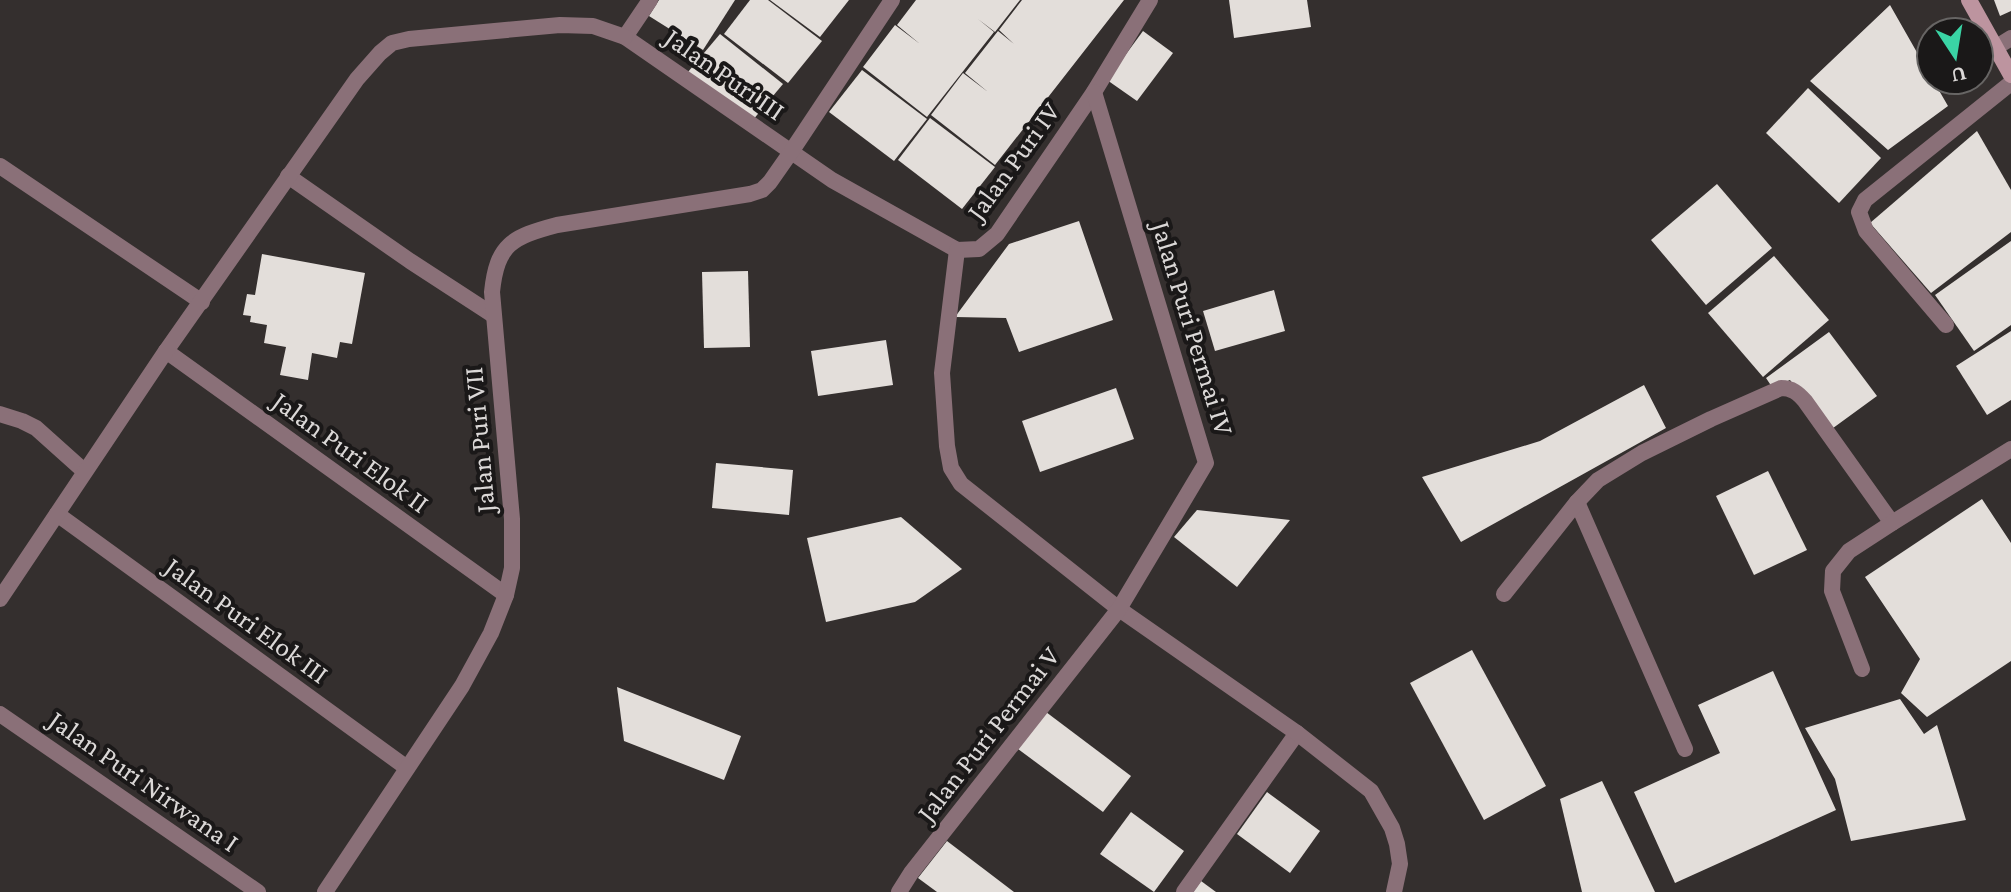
<svg xmlns="http://www.w3.org/2000/svg" width="2011" height="892" font-family="'Crimson Pro',serif">
<style>
.building{fill:#e3deda}
.lines{fill:none;stroke-linecap:round;stroke-linejoin:round}
.lane{stroke:#8a7078;stroke-width:16}
.street{stroke:#8a7078;stroke-width:16}
.secondary{stroke:#bd949f;stroke-width:16}
.labels{text-anchor:middle;dominant-baseline:central;stroke-width:8;stroke-linejoin:round;paint-order:stroke}
.street-label{font-size:28px;fill:#dbd8d7;stroke:#1a1818}
</style>
<rect width="100%" height="100%" fill="#342f2e"/>
<!-- building -->
<g class="building">
<polygon points="659,0 735,0 703,50 649,16"/>
<polygon points="750,0 768,0 822,41 788,83 724,34"/>
<polygon points="770,0 849,0 820,37"/>
<polygon points="916,0 1020,0 995,32 978,19 994,32 927,117 863,67 895,25 920,44 897,25"/>
<polygon points="1022,0 1124,0 995,165 931,115 963,73 988,92 965,73 998,31 1014,44 999,30"/>
<polygon points="1229,0 1307,0 1311,27 1234,38"/>
<polygon points="1994,0 2011,0 2011,11 2000,16"/>
<polygon points="1890,5 1931,77 1931,80 1933,80 1948,106 1888,150 1810,81"/>
<polygon points="1143,31 1173,53 1137,101 1107,80"/>
<polygon points="720,34 783,84 752,121 688,72"/>
<polygon points="862,70 927,119 894,161 829,112"/>
<polygon points="1808,88 1881,158 1839,203 1766,133"/>
<polygon points="930,118 995,167 962,209 898,160"/>
<polygon points="1977,131 2011,190 2011,232 1931,293 1870,223"/>
<polygon points="1717,184 1772,248 1706,305 1651,240"/>
<polygon points="1079,221 1113,320 1019,352 1006,318 955,317 1009,244"/>
<polygon points="2011,241 2011,325 1974,351 1935,295"/>
<polygon points="262,254 365,273 352,344 340,342 337,358 312,353 308,380 280,375 286,347 264,343 267,325 250,322 251,316 243,315 247,294 255,295"/>
<polygon points="1774,256 1829,320 1763,377 1708,313"/>
<polygon points="748,271 750,347 704,348 702,272"/>
<polygon points="1274,290 1285,331 1215,351 1203,311"/>
<polygon points="2011,331 2011,400 1987,415 1956,366"/>
<polygon points="1829,332 1877,396 1829,431 1790,380 1772,387 1766,378"/>
<polygon points="886,340 893,385 818,396 811,351"/>
<polygon points="1644,385 1666,428 1461,542 1422,477 1540,441"/>
<polygon points="1116,388 1134,439 1040,472 1022,421"/>
<polygon points="716,463 793,470 789,515 712,508"/>
<polygon points="1768,471 1807,550 1754,575 1716,496"/>
<polygon points="1982,499 2011,543 2011,661 1927,717 1901,693 1920,659 1865,577"/>
<polygon points="1197,510 1290,520 1237,587 1174,537"/>
<polygon points="901,517 962,569 915,602 826,622 807,538"/>
<polygon points="1472,650 1546,786 1484,820 1410,683"/>
<polygon points="1773,671 1836,810 1675,883 1634,792 1720,753 1698,705"/>
<polygon points="617,687 741,736 724,780 624,741"/>
<polygon points="1900,699 1924,734 1937,725 1966,820 1851,841 1835,779 1805,728"/>
<polygon points="1042,709 1131,776 1103,812 1014,746"/>
<polygon points="1602,781 1655,892 1582,892 1560,799"/>
<polygon points="1267,792 1320,831 1290,873 1237,834"/>
<polygon points="1131,812 1184,851 1154,892 1100,854"/>
<polygon points="947,841 1014,892 937,892 918,878"/>
<polygon points="1201,881 1216,892 1193,892"/>
</g>
<g class="lines">
<!-- lane -->
<g class="lane">
<polyline points="1995,48 2011,38"/>
<polyline points="1946,325 1866,231 1859,212 1865,200 2011,83"/>
<polyline points="1577,502 1685,749"/>
<path d="M1504,594L1577,502L1598,480L1642,453L1711,419L1781,388C1792,388 1798,393 1805,401L1892,523"/>
<polyline points="1862,669 1832,591 1833,571 1849,551 1892,523 2011,449"/>
<polyline points="1184,892 1297,733"/>
</g>
<!-- street -->
<g class="street">
<polyline points="650,0 625,37 832,180 957,250 979,249 997,234 1094,92 1150,0"/>
<polyline points="0,166 202,302"/>
<polyline points="288,176 410,261 493,315"/>
<polyline points="957,250 942,373 947,446 951,468 961,484 1119,609 1297,733 1371,791 1392,828 1397,844 1400,864 1394,892"/>
<polyline points="166,351 506,595"/>
<polyline points="0,414 22,421 36,428 84,471"/>
<polyline points="57,514 407,768"/>
<polyline points="0,599 166,351 357,79 380,53 392,43 409,39 560,25 593,26 625,37"/>
<polyline points="0,714 258,892"/>
<path d="M325,892L462,686L491,633L506,595L512,568V519L492,292C497,244 512,237 557,225L750,194L762,190L770,182L791,152L892,0"/>
<polyline points="899,892 911,873 1119,609 1206,463 1094,92"/>
</g>
<!-- secondary -->
<polyline class="secondary" points="1969,0 2011,75"/>
</g>
<g class="labels">
<!-- street labels -->
<g class="street-label">
<text transform="translate(725 74) rotate(35)">Jalan Puri III</text>
<text transform="translate(1013 161) rotate(-54)">Jalan Puri IV</text>
<text transform="translate(1193 328) rotate(73)">Jalan Puri Permai IV</text>
<text transform="translate(479 440) rotate(-95)">Jalan Puri VII</text>
<text transform="translate(351 452) rotate(36)">Jalan Puri Elok II</text>
<text transform="translate(247 620) rotate(36)">Jalan Puri Elok III</text>
<text transform="translate(988 734) rotate(-52)">Jalan Puri Permai V</text>
<text transform="translate(144 781) rotate(35)">Jalan Puri Nirwana I</text>
</g>
</g>
<!-- north arrow -->
<g transform="translate(1955 56) rotate(168)"><circle r="38" fill="#1a1818" stroke="#676564" stroke-width="2"/>
<path d="M0-6L14 30L0 20L-14 30Z" fill="#3ad4a5"/>
<text y="-12" font-size="22" font-weight="bold" text-anchor="middle" fill="#dbd8d7">U</text>
</g>
</svg>
